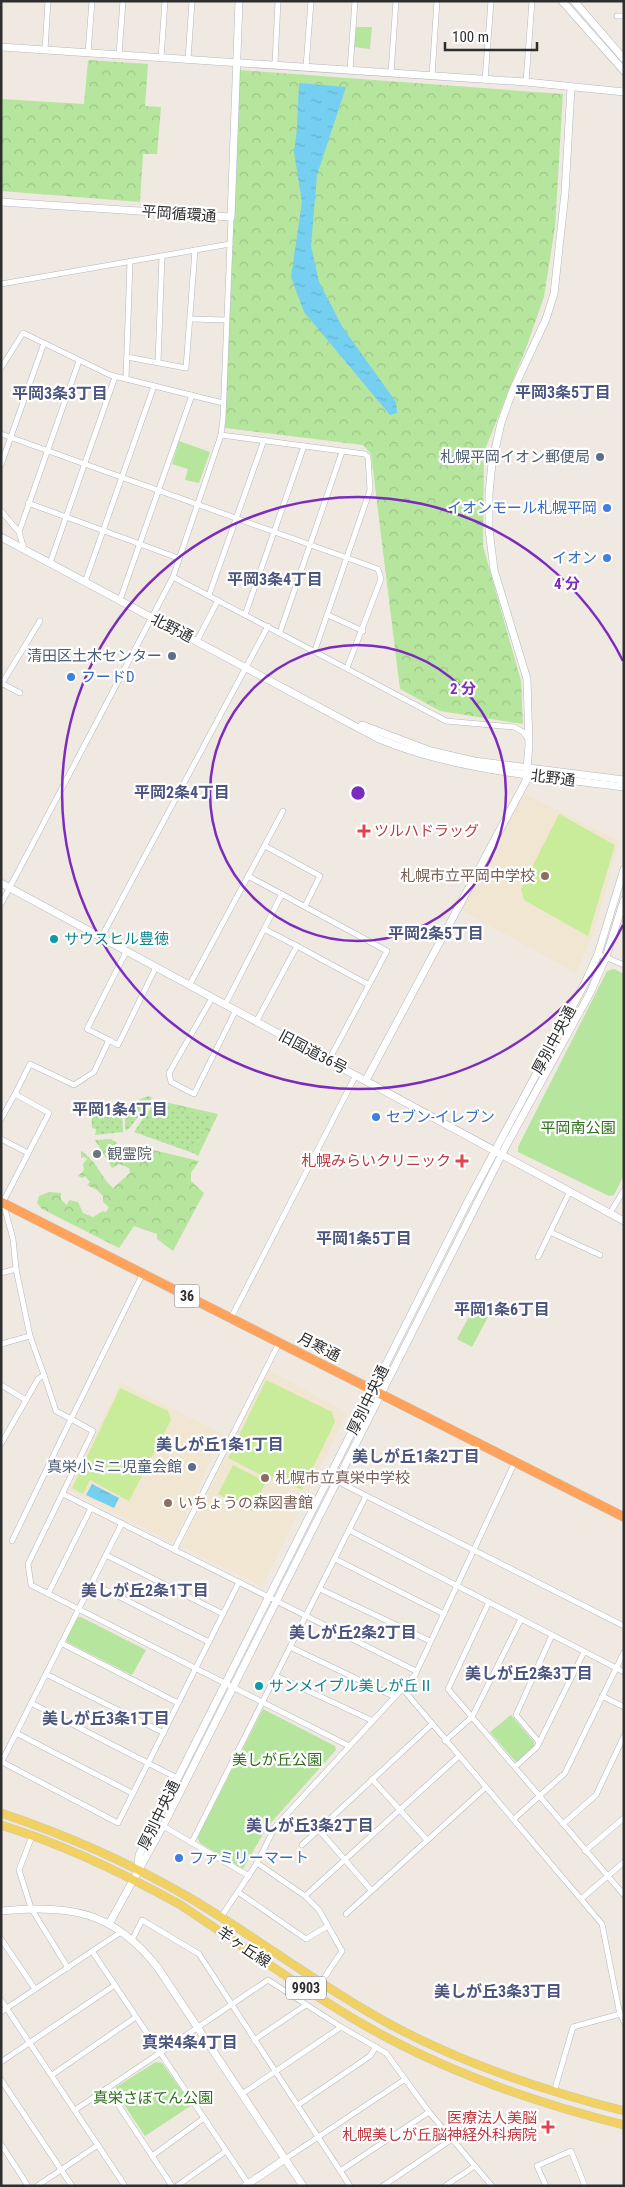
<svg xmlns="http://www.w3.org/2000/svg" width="625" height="2187" font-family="'Roboto Condensed','Noto Sans JP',sans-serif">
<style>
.education{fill:#f0e6d1}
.grass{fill:#b6e59e}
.forest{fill:url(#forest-crowns)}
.garden{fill:url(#garden-dots)}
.pitch{fill:#c9ec9a}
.water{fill:url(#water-ripples)}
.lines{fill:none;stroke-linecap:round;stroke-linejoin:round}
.street-casing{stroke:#b4b7c1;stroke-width:6}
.secondary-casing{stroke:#b4b7c1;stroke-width:8}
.primary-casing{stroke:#c9c9c9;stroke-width:9}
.highway-casing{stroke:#c9c9c9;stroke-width:10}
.street{stroke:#fff;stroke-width:5}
.secondary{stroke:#fff;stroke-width:7}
.primary{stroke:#f2d163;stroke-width:8}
.highway{stroke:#ffa35c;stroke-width:9}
.ring{fill:none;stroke:#7b2cbf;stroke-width:2.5}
.service-dot{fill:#5c6f8a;stroke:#fff;stroke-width:2}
.shop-dot{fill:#3f7fe0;stroke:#fff;stroke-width:2}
.health-dot{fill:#e0444e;stroke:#fff;stroke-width:2}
.education-dot{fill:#8d6e63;stroke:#fff;stroke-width:2}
.culture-dot{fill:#0f9aa8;stroke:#fff;stroke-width:2}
.worship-dot{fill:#6b7280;stroke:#fff;stroke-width:2}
.labels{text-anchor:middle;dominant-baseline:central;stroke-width:4.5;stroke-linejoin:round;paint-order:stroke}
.shield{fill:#fff;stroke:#6d6d6d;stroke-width:1}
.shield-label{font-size:14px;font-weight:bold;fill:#2e2e2e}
.street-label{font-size:15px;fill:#2e2e2e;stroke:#fff}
.service-label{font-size:15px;fill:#4e5e75;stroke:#fff;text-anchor:end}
.shop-label{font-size:15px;fill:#366cbe;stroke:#fff;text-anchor:start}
.health-label{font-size:15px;fill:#be3a42;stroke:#fff;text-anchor:end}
.education-label{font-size:15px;fill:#785e54;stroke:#fff;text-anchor:start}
.culture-label{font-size:15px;fill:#0d838f;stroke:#fff;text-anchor:start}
.park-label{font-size:15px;fill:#2c6e1b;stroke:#fff}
.worship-label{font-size:15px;fill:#5b616d;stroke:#fff;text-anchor:start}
.neighbourhood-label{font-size:16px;font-weight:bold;fill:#4d5680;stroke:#fff}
.centre{fill:#7b2cbf;stroke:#fff;stroke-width:2.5}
.ring-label{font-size:15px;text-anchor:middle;font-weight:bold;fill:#7b2cbf;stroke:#fff;stroke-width:4.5;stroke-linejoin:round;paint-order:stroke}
</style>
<defs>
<pattern id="forest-crowns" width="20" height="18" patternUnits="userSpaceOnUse" patternTransform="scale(1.25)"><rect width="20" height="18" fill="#b6e59e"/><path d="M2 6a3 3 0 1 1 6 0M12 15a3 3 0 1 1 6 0" fill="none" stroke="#9dc588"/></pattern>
<pattern id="garden-dots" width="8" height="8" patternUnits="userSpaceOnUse" patternTransform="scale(1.25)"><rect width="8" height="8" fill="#b6e59e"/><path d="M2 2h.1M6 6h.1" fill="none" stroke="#9dc588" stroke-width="1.8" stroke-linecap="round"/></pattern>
<pattern id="water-ripples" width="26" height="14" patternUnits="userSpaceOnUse" patternTransform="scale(1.25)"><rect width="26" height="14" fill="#75cff0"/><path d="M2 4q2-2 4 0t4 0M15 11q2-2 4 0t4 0" fill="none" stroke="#66b2ce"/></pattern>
</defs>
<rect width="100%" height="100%" fill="#efe9e1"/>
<!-- education -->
<g class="education">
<polygon points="523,793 619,841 595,929 576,973 461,910"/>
<polygon points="269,1370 347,1413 264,1583 260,1585 183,1547 182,1544"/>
<polygon points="120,1382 223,1434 174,1540 171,1541 69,1490"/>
</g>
<!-- grass -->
<g class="grass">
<polygon points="356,27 372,27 370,49 354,47"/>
<polygon points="179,441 210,452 199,483 185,480 188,469 172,464"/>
<polygon points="614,969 624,974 624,1175 614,1195 609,1196 518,1152 518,1147 607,971"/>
<polygon points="473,1309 488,1317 472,1347 457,1339"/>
<polygon points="78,1617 81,1617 146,1650 132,1675 67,1642 66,1639"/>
<polygon points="263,1709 335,1746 336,1750 267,1827 243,1869 200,1843 197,1838"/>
<polygon points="511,1715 534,1742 534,1746 518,1761 515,1761 490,1732"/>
<polygon points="156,2062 162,2063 192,2105 145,2136 115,2091 116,2087"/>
</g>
<!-- forest -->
<g class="forest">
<polygon points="88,60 148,64 145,106 161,107 157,154 143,154 140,202 1,191 1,99 84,104"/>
<polygon points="240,70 563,94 555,227 544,297 526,348 484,452 483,546 521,681 523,724 440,711 400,689 371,454 363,445 225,428"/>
<polygon points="156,1100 218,1114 198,1156 193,1153 210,1117 156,1105 154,1103"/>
<path d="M111,1139L117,1143L110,1151L114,1157L124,1160L128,1152L141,1147L199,1161L191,1173V1181L204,1193L173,1251L157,1239V1234L134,1226L119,1248L42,1209L37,1203L39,1196L49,1192L61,1193V1199L67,1205L69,1200L78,1202L83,1213L93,1217L103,1211L106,1212L109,1207L103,1202V1196L97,1190L87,1185L90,1182L85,1176L82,1178L78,1176L84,1170L83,1164L87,1159L84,1157L81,1158V1151C98,1162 99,1175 113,1188L130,1173L129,1168L119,1164L112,1168L95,1140Z"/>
</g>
<!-- garden -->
<g class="garden">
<path d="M149,1096L152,1098L129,1129L125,1130V1114H128C130,1103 139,1099 149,1096Z"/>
<polygon points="154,1103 211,1117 193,1153 134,1132"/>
<polygon points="91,1106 94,1106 94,1110 113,1108 114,1110 118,1110 118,1114 122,1114 123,1132 95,1135 96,1129 92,1128"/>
</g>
<!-- pitch -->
<g class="pitch">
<polygon points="559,814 615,845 588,936 524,900 521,889"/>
<polygon points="266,1380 332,1412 335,1422 302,1490 274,1476 271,1480 228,1458"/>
<polygon points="120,1388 168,1411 171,1420 129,1501 90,1480 83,1494 72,1488"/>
<polygon points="233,1465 266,1482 252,1511 218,1494"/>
</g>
<!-- water -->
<g class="water">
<polygon points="299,83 346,87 317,175 311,246 319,282 343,328 396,402 397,413 390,415 304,312 291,277 302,202 294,152 297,129"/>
<polygon points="92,1484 119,1498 114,1508 86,1495"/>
</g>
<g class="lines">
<!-- street casing -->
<g class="street-casing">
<g id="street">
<polyline points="617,16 624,16"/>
<polyline points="45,50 48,1"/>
<polyline points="88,53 92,1"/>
<polyline points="119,55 123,1"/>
<polyline points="161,58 165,1"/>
<polyline points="188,60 192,1"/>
<polyline points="275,64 278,1"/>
<polyline points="306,67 311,1"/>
<polyline points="350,70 355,1"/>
<polyline points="391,73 396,1"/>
<polyline points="432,76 437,1"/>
<polyline points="485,80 491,1"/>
<polyline points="526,82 532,1"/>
<polyline points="1,284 230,244"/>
<polyline points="191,319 226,320"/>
<polyline points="127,357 186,368 195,250"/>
<polyline points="158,362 162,256"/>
<polyline points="1,368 23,333 110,375 223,403"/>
<polyline points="126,379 130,261"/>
<polyline points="1,434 378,569 381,579 347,668"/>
<polyline points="221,435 365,454 368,457 370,490 315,650"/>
<polyline points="1,465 44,343"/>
<polyline points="28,503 178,558"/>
<polyline points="1,511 19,532 24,549"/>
<polyline points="19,532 79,361"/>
<polyline points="50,563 115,377"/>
<polyline points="173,577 446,721 514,727 523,732 528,739"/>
<polyline points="85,582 154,386"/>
<polyline points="209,595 264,440"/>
<polyline points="120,600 192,395"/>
<polyline points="245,615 304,446"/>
<polyline points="328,615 363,631"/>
<polyline points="280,632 342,452"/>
<polyline points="197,641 218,600"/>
<polyline points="1,683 20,693"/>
<polyline points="1,685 40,621"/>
<polyline points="265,846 320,876 305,906"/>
<polyline points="248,876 387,951 329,1060"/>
<polyline points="1,904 173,577 221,435 223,418 231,217"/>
<polyline points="264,929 297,946"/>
<polyline points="101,938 268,626"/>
<polyline points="598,954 624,965"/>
<polyline points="189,986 283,811"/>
<polyline points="212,998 169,1073 171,1082 194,1094 236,1010"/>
<polyline points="225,1005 282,894"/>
<polyline points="256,1022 297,946 369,985"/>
<polyline points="109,1040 87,1029 126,952"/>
<polyline points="1,1119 15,1094"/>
<polyline points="1,1139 28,1153"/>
<polyline points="610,1213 624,1190"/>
<polyline points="550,1232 600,1255"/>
<polyline points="538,1257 570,1191"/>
<polyline points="1,1273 16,1269"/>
<polyline points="143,1273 71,1419 93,1431 28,1564 31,1585 349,1746"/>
<polyline points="231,1318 356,1075"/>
<polyline points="1,1344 30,1336"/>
<polyline points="44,1375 30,1336 16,1269 13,1239 3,1202 49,1113 15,1094 30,1064 74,1085 94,1072 109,1040 118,1045 156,967"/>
<polyline points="1,1385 26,1400"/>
<polyline points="1,1444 38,1379 44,1375 56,1411 71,1419 12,1541"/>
<polyline points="329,1477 624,1626"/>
<polyline points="63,1494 416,1671"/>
<polyline points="349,1530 624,1672"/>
<polyline points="174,1550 279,1343"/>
<polyline points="106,1555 223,1614"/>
<polyline points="335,1559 444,1614"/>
<polyline points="92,1583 209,1642"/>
<polyline points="320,1589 430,1641"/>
<polyline points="48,1594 91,1508"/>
<polyline points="489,1602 448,1689 624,1895"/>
<polyline points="61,1643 178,1703"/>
<polyline points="290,1647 393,1696"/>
<polyline points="46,1674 164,1733"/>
<polyline points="276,1676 371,1720"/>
<polyline points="402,1688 602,1924 619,2010 624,2022"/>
<polyline points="602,1696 624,1707"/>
<polyline points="31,1703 177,1778"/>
<polyline points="16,1733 132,1793"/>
<polyline points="445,1741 472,1717 521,1619"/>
<polyline points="539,1742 516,1715 552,1635"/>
<polyline points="2,1762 118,1823 239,1582"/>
<polyline points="1,1763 122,1523"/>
<polyline points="515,1767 537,1747 584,1652"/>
<polyline points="372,1779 427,1840"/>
<polyline points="514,1819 565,1773 624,1652"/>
<polyline points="563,1824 596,1795 624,1736"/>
<polyline points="163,1826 249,1876"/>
<polyline points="319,1830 371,1890"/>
<polyline points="32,1836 19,1870 31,1908 68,1968"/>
<polyline points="192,1842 366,1496"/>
<polyline points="302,1845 431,1725"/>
<polyline points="585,1851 624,1818"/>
<polyline points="257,1863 305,1896"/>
<polyline points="238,1892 306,1939 328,1926"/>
<polyline points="581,1899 624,1862"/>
<polyline points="346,1914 485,1788"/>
<polyline points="221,1917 257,1863 275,1827 415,1675 515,1462"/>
<polyline points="1,1939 35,1989"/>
<polyline points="132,1940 142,1920 199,1954 350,2186"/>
<polyline points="92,1951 249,2185"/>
<polyline points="314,1993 342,1951 319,1910 305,1896 459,1756"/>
<polyline points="1,2000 125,2186"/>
<polyline points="1,2012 121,1932"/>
<polyline points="254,2040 306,2005"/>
<polyline points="1,2062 115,1985"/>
<polyline points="52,2075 136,2017"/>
<polyline points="1,2080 72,2186"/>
<polyline points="107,2088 172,2186"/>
<polyline points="554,2092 573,2027 620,2014"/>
<polyline points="242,2094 341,2027"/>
<polyline points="298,2105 370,2056 376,2047"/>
<polyline points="75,2110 268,1980 341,2027 386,2053 429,2112 492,2186"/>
<polyline points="1,2144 28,2186"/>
<polyline points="152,2156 204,2118"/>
<polyline points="285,2159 404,2080"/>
<polyline points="340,2171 429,2112"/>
<polyline points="37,2186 98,2145"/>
<polyline points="177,2186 226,2151"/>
<polyline points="383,2186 452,2139"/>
<polyline points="445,2186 475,2166"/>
<polyline points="546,2186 537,2166 571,2151 585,2186"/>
</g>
</g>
<!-- secondary casing -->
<g class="secondary-casing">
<g id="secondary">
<polyline points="562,1 624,71"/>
<polyline points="574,1 624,59"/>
<polyline points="1,47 526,82 624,92"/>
<polyline points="1,202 231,217 239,1"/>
<path d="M1,537L377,738C455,771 541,776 624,787"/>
<polyline points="362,725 431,751 474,761 624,780"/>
<polyline points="1,883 624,1221"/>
<polyline points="366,1080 526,781 529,745 527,679 494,570 489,529 489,493 492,463 501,423 512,392 546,319 554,294 565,193 571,87"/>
<polyline points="138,1866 139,1855 467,1203 585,983 598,954 624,869"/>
<path d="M1,1911C69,1904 114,1911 158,1968L303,2186"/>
<polyline points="109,1924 163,1826 507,1144 590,993 606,957 624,900"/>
<polyline points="245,2186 285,2159"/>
</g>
</g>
<!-- primary casing -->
<g class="primary-casing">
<g id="primary">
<path d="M1,1813C67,1835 130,1863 190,1898C256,1937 317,1984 384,2021C460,2063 541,2090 624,2111"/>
<path d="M1,1825C63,1844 123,1873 179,1904C243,1946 306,1992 373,2030C452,2074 536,2103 624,2125"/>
</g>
</g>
<!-- highway casing -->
<g class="highway-casing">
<polyline id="highway" points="1,1202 624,1517"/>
</g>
<!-- street -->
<use href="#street" class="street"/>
<!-- secondary -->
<use href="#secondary" class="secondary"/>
<!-- primary -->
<use href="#primary" class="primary"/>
<!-- highway -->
<use href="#highway" class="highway"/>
</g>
<!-- distance rings -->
<g class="ring">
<circle cx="358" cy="793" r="148"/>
<path d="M623 925A296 296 0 1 1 623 661"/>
</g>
<!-- markers -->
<g class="service-dot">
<circle cx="600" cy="457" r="5"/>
<circle cx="172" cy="656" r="5"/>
<circle cx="192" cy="1467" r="5"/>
</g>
<g class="shop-dot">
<circle cx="607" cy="508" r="5"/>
<circle cx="607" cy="558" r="5"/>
<circle cx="71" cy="677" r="5"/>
<circle cx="376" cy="1117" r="5"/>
<circle cx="179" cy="1858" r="5"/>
</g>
<g class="health-dot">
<path d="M361.5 823.5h5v5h5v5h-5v5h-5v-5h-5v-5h5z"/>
<path d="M459.5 1153.5h5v5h5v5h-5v5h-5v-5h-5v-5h5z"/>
<path d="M545.5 2119.5h5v5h5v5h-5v5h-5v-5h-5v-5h5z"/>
</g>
<g class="education-dot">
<circle cx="545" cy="876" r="5"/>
<circle cx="265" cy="1478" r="5"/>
<circle cx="168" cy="1503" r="5"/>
</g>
<g class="culture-dot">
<circle cx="54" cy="939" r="5"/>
<circle cx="259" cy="1686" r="5"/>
</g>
<circle class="worship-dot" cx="97" cy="1154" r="5"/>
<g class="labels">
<!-- shield labels -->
<g class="shield">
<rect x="174.5" y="1284.5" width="25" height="23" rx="4"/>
<rect x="286" y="1976.5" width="40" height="23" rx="4"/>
</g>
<g class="shield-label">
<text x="187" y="1296">36</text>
<text x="306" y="1988">9903</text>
</g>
<!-- street labels -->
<g class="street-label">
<text transform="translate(179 214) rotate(4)">平岡循環通</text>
<text transform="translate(172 628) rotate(27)">北野通</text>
<text transform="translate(553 778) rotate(7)">北野通</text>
<text transform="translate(554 1040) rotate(-62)">厚別中央通</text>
<text transform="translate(313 1052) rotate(28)">旧国道36号</text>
<text transform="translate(319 1347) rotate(27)">月寒通</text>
<text transform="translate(368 1400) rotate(-64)">厚別中央通</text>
<text transform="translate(159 1815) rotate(-64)">厚別中央通</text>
<text transform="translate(244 1947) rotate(34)">羊ヶ丘線</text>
</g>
<!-- service labels -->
<g class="service-label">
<text x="590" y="457">札幌平岡イオン郵便局</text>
<text x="162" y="656">清田区土木センター</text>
<text x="182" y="1467">真栄小ミニ児童会館</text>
</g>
<!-- shop labels -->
<g class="shop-label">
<text x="597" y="508" text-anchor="end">イオンモール札幌平岡</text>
<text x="597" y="558" text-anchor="end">イオン</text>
<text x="81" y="677">フードD</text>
<text x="386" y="1117">セブン-イレブン</text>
<text x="189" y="1858">ファミリーマート</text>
</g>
<!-- health labels -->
<g class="health-label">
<text x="374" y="831" text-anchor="start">ツルハドラッグ</text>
<text x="451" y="1161">札幌みらいクリニック</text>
<text x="537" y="2118">医療法人美脳<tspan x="537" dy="17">札幌美しが丘脳神経外科病院</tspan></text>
</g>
<!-- education labels -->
<g class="education-label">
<text x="535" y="876" text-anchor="end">札幌市立平岡中学校</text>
<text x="275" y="1478">札幌市立真栄中学校</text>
<text x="178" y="1503">いちょうの森図書館</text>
</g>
<!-- culture labels -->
<g class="culture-label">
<text x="64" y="939">サウスヒル豊徳</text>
<text x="269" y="1686">サンメイプル美しが丘Ⅱ</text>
</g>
<!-- park labels -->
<g class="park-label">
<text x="578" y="1128">平岡南公園</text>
<text x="277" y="1760">美しが丘公園</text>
<text x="153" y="2098">真栄さぼてん公園</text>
</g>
<!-- worship labels -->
<g class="worship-label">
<text x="107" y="1154">観霊院</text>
</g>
<!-- neighbourhood labels -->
<g class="neighbourhood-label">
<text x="563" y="392">平岡3条5丁目</text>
<text x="60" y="393">平岡3条3丁目</text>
<text x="275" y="579">平岡3条4丁目</text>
<text x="182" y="792">平岡2条4丁目</text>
<text x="436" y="933">平岡2条5丁目</text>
<text x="120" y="1109">平岡1条4丁目</text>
<text x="364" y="1238">平岡1条5丁目</text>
<text x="502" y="1309">平岡1条6丁目</text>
<text x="220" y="1444">美しが丘1条1丁目</text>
<text x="416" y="1456">美しが丘1条2丁目</text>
<text x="145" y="1590">美しが丘2条1丁目</text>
<text x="353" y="1632">美しが丘2条2丁目</text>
<text x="529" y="1673">美しが丘2条3丁目</text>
<text x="106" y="1718">美しが丘3条1丁目</text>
<text x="310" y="1825">美しが丘3条2丁目</text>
<text x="498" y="1991">美しが丘3条3丁目</text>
<text x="190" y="2042">真栄4条4丁目</text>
</g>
</g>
<circle cx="358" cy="793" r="8" class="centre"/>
<g class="ring-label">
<text x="567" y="589">4 分</text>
<text x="463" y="694">2 分</text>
</g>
<!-- border -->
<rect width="625" height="2187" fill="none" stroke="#2e2e2e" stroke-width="5"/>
<!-- scale -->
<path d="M445 42v8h92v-8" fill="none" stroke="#2e2e2e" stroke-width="2.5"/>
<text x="452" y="42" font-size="15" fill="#2e2e2e" stroke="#ffffff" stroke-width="4" paint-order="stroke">100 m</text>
</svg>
